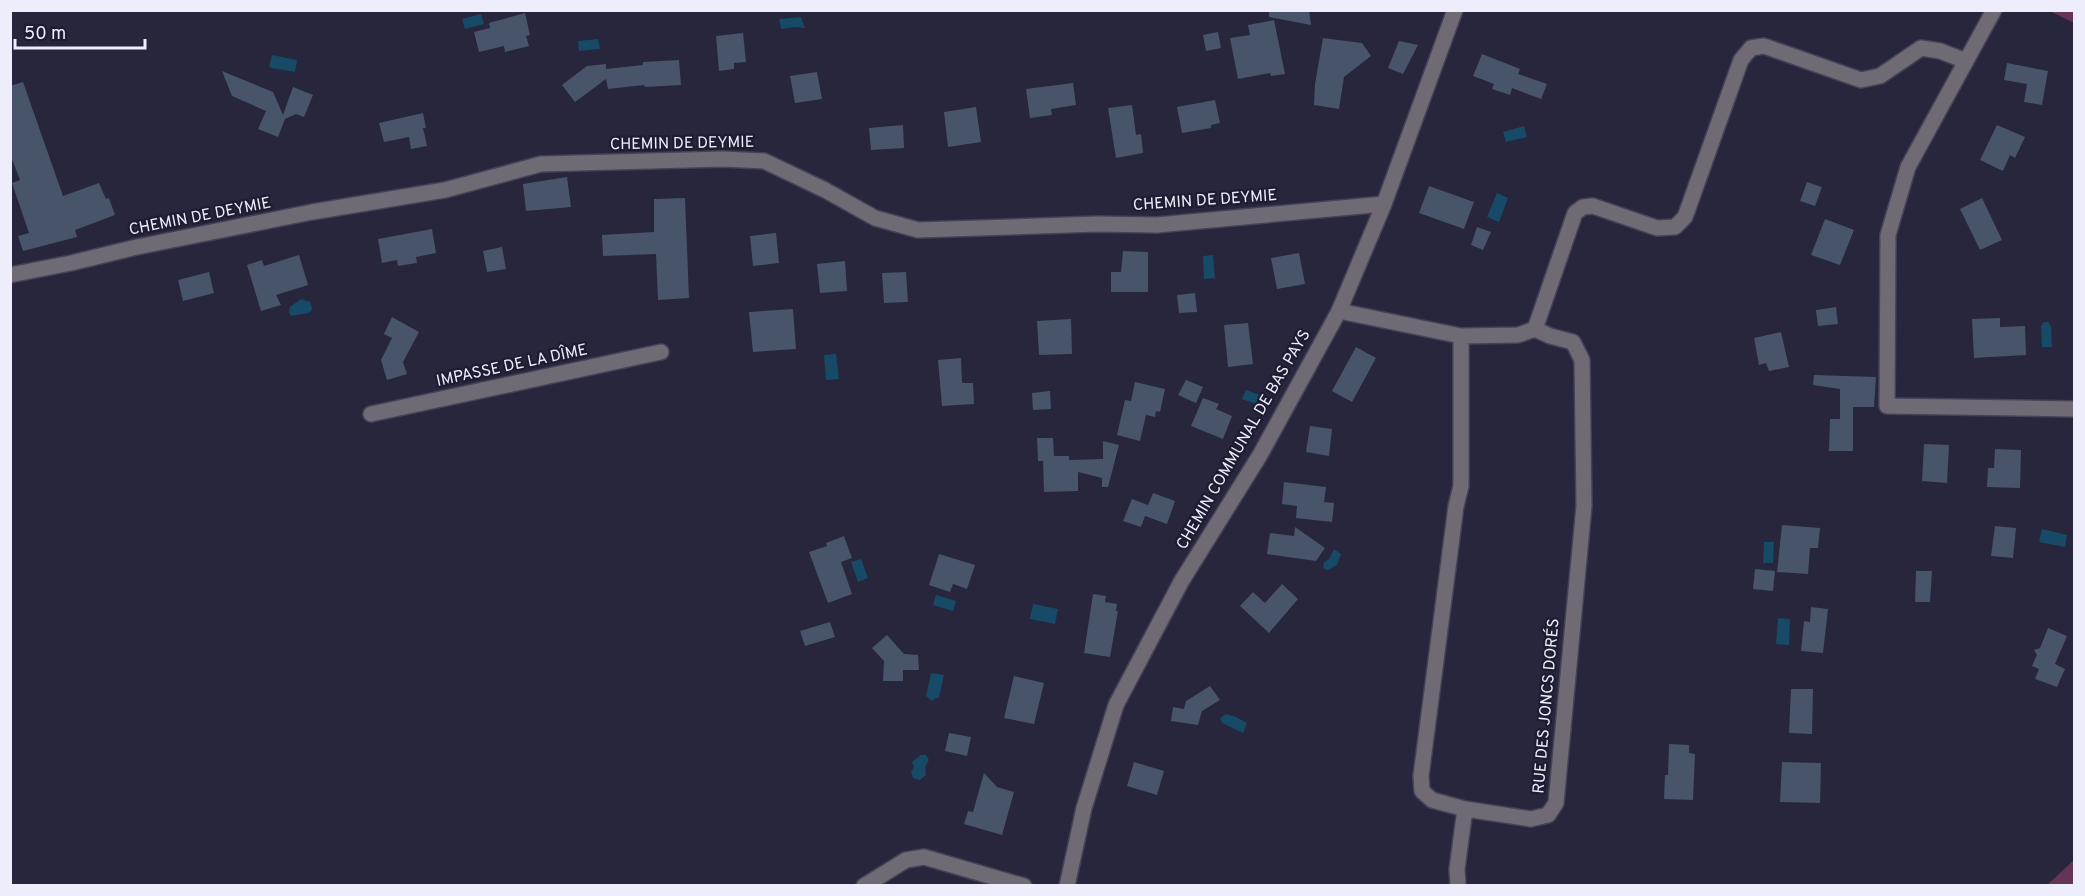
<svg xmlns="http://www.w3.org/2000/svg" width="2085" height="896" font-family="Overpass,sans-serif">
<style>
.green{fill:#643457}
.water{fill:#164a66}
.building{fill:#47546a}
.lines{fill:none;stroke-linecap:round;stroke-linejoin:round}
.street-casing{stroke:#434257;stroke-width:18}
.street{stroke:#706a74;stroke-width:15}
.labels{text-anchor:middle;dominant-baseline:central;stroke-width:4.5;stroke-linejoin:round;paint-order:stroke}
.street-label{font-size:16px;fill:#ededfc;stroke:#1e1c31}
</style>
<rect width="100%" height="100%" fill="#27263c"/>
<!-- green -->
<g class="green">
<polygon points="2050,11 2074,11 2074,23"/>
<polygon points="2074,860 2074,885 2047,885"/>
</g>
<!-- water -->
<g class="water">
<polygon points="481,14 484,24 465,29 462,19"/>
<polygon points="801,17 805,28 795,27 781,29 779,19"/>
<polygon points="598,39 600,49 579,51 578,41"/>
<polygon points="272,55 297,60 295,72 271,68 269,66"/>
<polygon points="1524,126 1527,137 1506,142 1503,132"/>
<polygon points="1497,193 1508,198 1499,222 1487,217"/>
<polygon points="1213,255 1215,278 1204,279 1203,256"/>
<polygon points="301,299 310,302 312,309 309,313 291,316 289,312 290,307"/>
<polygon points="2044,322 2048,322 2051,326 2052,347 2042,347 2041,326"/>
<polygon points="836,354 839,379 826,380 824,355"/>
<polygon points="1246,390 1268,398 1264,407 1242,399"/>
<polygon points="2042,529 2067,535 2065,547 2039,542"/>
<polygon points="1764,542 1774,542 1773,563 1763,563"/>
<polygon points="1334,549 1341,554 1337,565 1328,570 1323,568 1324,562 1329,559"/>
<polygon points="861,559 868,578 858,582 851,562"/>
<polygon points="936,595 956,601 953,611 933,605"/>
<polygon points="1033,604 1058,609 1055,624 1030,619"/>
<polygon points="1778,618 1790,619 1789,645 1776,644"/>
<polygon points="931,673 944,675 939,698 936,698 932,701 926,696"/>
<polygon points="1226,714 1236,717 1247,723 1243,733 1222,723 1220,718"/>
<polygon points="921,755 926,755 929,760 925,767 926,775 920,780 913,778 911,772 914,767 912,762"/>
</g>
<!-- building -->
<g class="building">
<polygon points="1269,10 1309,10 1311,25 1269,17"/>
<polygon points="525,13 530,35 526,36 529,46 505,52 504,46 479,52 474,32 490,28 489,23"/>
<polygon points="1274,20 1285,74 1271,76 1270,73 1238,79 1230,38 1250,35 1248,25"/>
<polygon points="1218,32 1221,48 1206,51 1203,35"/>
<polygon points="743,33 746,62 734,63 734,69 719,71 716,36"/>
<polygon points="1323,38 1362,43 1371,56 1344,77 1339,109 1314,105 1315,84"/>
<polygon points="1399,41 1418,45 1403,74 1388,68"/>
<polygon points="1482,54 1520,69 1518,74 1547,84 1541,99 1512,88 1510,95 1492,89 1494,84 1473,76"/>
<polygon points="679,60 681,85 645,87 644,85 608,89 606,79 575,102 562,85 587,66 606,64 606,69 643,65 643,62"/>
<polygon points="2007,63 2048,71 2042,105 2024,102 2027,84 2004,80"/>
<polygon points="222,71 273,92 283,115 293,87 313,95 304,117 296,114 285,119 278,137 258,129 266,111 232,96"/>
<polygon points="817,72 822,99 795,103 790,76"/>
<polygon points="23,82 63,196 99,183 106,199 109,198 115,215 75,230 77,237 23,251 18,236 29,233 12,183 20,180 10,154 10,86"/>
<polygon points="1073,83 1076,105 1051,109 1052,115 1030,118 1026,89"/>
<polygon points="1215,100 1220,123 1211,125 1211,128 1182,133 1177,107"/>
<polygon points="1132,105 1136,135 1141,134 1143,153 1116,158 1108,108"/>
<polygon points="976,107 981,142 948,147 944,112"/>
<polygon points="423,113 426,128 423,128 427,146 411,149 409,137 384,142 379,123"/>
<polygon points="903,125 904,148 871,150 869,128"/>
<polygon points="1997,125 2025,137 2015,158 2010,155 2003,171 1980,160"/>
<polygon points="567,177 571,207 526,211 523,184"/>
<polygon points="1807,182 1822,187 1815,206 1800,201"/>
<polygon points="1429,186 1474,202 1464,229 1419,213"/>
<polygon points="685,198 689,298 658,300 656,254 603,256 602,235 654,232 654,199"/>
<polygon points="1982,198 2002,240 1980,250 1960,209"/>
<polygon points="1825,219 1854,230 1840,265 1811,255"/>
<polygon points="1477,227 1491,232 1483,250 1471,245"/>
<polygon points="432,229 436,253 416,257 417,263 398,266 397,260 382,263 378,239"/>
<polygon points="776,233 779,263 753,266 750,236"/>
<polygon points="502,247 506,269 487,272 483,251"/>
<polygon points="1123,251 1148,252 1148,292 1111,292 1111,272 1121,272"/>
<polygon points="1299,253 1305,284 1277,289 1271,258"/>
<polygon points="299,255 308,285 276,295 281,305 261,311 247,265 262,260 264,266"/>
<polygon points="845,261 847,291 820,293 817,264"/>
<polygon points="209,272 214,293 183,301 178,280"/>
<polygon points="906,272 908,302 884,303 882,273"/>
<polygon points="1195,293 1197,312 1179,313 1177,295"/>
<polygon points="1836,307 1838,324 1818,326 1816,310"/>
<polygon points="793,309 796,349 753,352 749,312"/>
<polygon points="392,317 419,332 403,362 407,374 387,380 381,360 392,338 384,334"/>
<polygon points="2000,318 2000,327 2025,326 2026,355 1974,358 1972,319"/>
<polygon points="1071,319 1072,354 1039,355 1037,321"/>
<polygon points="1248,323 1253,364 1228,367 1224,325"/>
<polygon points="1781,332 1789,367 1769,371 1766,363 1759,365 1754,338"/>
<polygon points="1356,347 1376,358 1352,402 1332,391"/>
<polygon points="961,358 962,383 973,383 974,404 942,406 938,360"/>
<polygon points="1814,375 1876,377 1874,407 1853,407 1853,451 1829,451 1830,419 1840,419 1840,389 1813,385"/>
<polygon points="1186,380 1203,387 1196,403 1178,395"/>
<polygon points="1135,382 1165,389 1160,412 1156,411 1155,417 1146,415 1140,441 1117,435 1125,400 1131,401"/>
<polygon points="1050,391 1051,409 1033,410 1032,393"/>
<polygon points="1203,398 1219,404 1216,409 1232,416 1223,439 1191,426"/>
<polygon points="1310,426 1332,429 1329,456 1306,452"/>
<polygon points="1037,438 1053,438 1054,456 1069,456 1069,460 1103,459 1103,441 1119,445 1108,487 1102,487 1102,478 1078,472 1078,491 1044,492 1043,461 1038,461"/>
<polygon points="1924,444 1949,445 1947,483 1922,481"/>
<polygon points="1995,449 2021,450 2020,488 1987,487 1988,468 1994,468"/>
<polygon points="1284,482 1326,487 1324,502 1334,503 1332,522 1296,518 1297,506 1282,504"/>
<polygon points="1153,493 1175,501 1167,524 1145,516 1141,527 1123,521 1132,499 1148,505"/>
<polygon points="1782,525 1820,528 1818,548 1810,548 1808,574 1777,572"/>
<polygon points="1995,526 2016,528 2013,558 1991,556"/>
<polygon points="1295,527 1325,548 1316,561 1267,554 1270,533 1294,536"/>
<polygon points="844,536 852,558 841,562 852,594 828,603 809,552 827,546 826,543"/>
<polygon points="939,554 975,565 967,589 953,584 950,592 929,585"/>
<polygon points="1755,569 1775,571 1773,591 1753,589"/>
<polygon points="1916,571 1932,571 1930,602 1915,602"/>
<polygon points="1282,584 1298,599 1269,633 1240,606 1253,592 1265,603"/>
<polygon points="1093,594 1106,596 1105,602 1117,604 1116,611 1118,611 1110,657 1084,653"/>
<polygon points="1811,607 1828,609 1823,653 1801,651 1804,621 1810,622"/>
<polygon points="830,622 835,637 805,646 800,631"/>
<polygon points="2048,628 2067,636 2055,664 2065,669 2057,687 2035,679 2039,669 2032,666 2037,655 2034,650 2040,648"/>
<polygon points="887,635 904,654 918,655 919,670 903,670 903,681 883,681 884,661 872,648"/>
<polygon points="1014,676 1044,683 1034,724 1004,718"/>
<polygon points="1210,686 1220,700 1202,711 1198,725 1171,721 1173,707 1184,709 1186,701"/>
<polygon points="1791,689 1813,689 1812,734 1789,733"/>
<polygon points="949,733 971,737 967,756 945,751"/>
<polygon points="1669,744 1689,745 1689,753 1695,754 1693,800 1664,799 1665,775 1668,775"/>
<polygon points="1134,762 1164,771 1157,795 1127,786"/>
<polygon points="1782,762 1821,763 1820,803 1780,802"/>
<polygon points="984,773 997,787 1014,792 1002,835 964,824 968,811 973,812"/>
</g>
<g class="lines">
<!-- street casing -->
<g class="street-casing">
<g id="street">
<polyline points="1994,10 1908,167 1888,235 1887,406 2074,409"/>
<polyline points="10,275 71,263 137,247 312,212 445,190 541,164 723,159 764,161 825,190 875,218 918,230 1097,224 1157,225 1384,204"/>
<polyline points="1339,311 1461,336 1518,335 1535,329 1550,336 1573,342 1582,360 1584,506 1556,803 1548,815 1531,819 1465,809 1432,800 1422,791 1421,776 1456,506 1461,486 1461,336"/>
<polyline points="1535,329 1575,213 1583,207 1593,206 1657,228 1675,227 1685,217 1741,60 1751,48 1764,46 1861,80 1880,76 1921,48 1940,51 1966,61"/>
<polyline points="371,414 661,352"/>
<polyline points="864,886 906,860 924,857 1024,886"/>
<polyline points="1067,886 1084,808 1116,705 1181,582 1260,455 1339,311 1384,204 1455,10"/>
<polyline points="1458,886 1457,869 1465,809"/>
</g>
</g>
<!-- street -->
<use href="#street" class="street"/>
</g>
<g class="labels">
<!-- street labels -->
<g class="street-label">
<text transform="translate(682 144) rotate(-1)">CHEMIN DE DEYMIE</text>
<text transform="translate(1205 201) rotate(-4)">CHEMIN DE DEYMIE</text>
<text transform="translate(200 217) rotate(-11)">CHEMIN DE DEYMIE</text>
<text transform="translate(512 366) rotate(-12)">IMPASSE DE LA DÎME</text>
<text transform="translate(1244 440) rotate(-60)">CHEMIN COMMUNAL DE BAS PAYS</text>
<text transform="translate(1547 706) rotate(-85)">RUE DES JONCS DORÉS</text>
</g>
</g>
<!-- border -->
<rect width="2085" height="896" fill="none" stroke="#ededfc" stroke-width="24"/>
<!-- scale -->
<path d="M15 39v9h130v-9" fill="none" stroke="#ededfc" stroke-width="3"/>
<text x="24" y="39" font-size="18" fill="#ededfc" stroke="#1e1c31" stroke-width="4.5" paint-order="stroke">50 m</text>
</svg>
